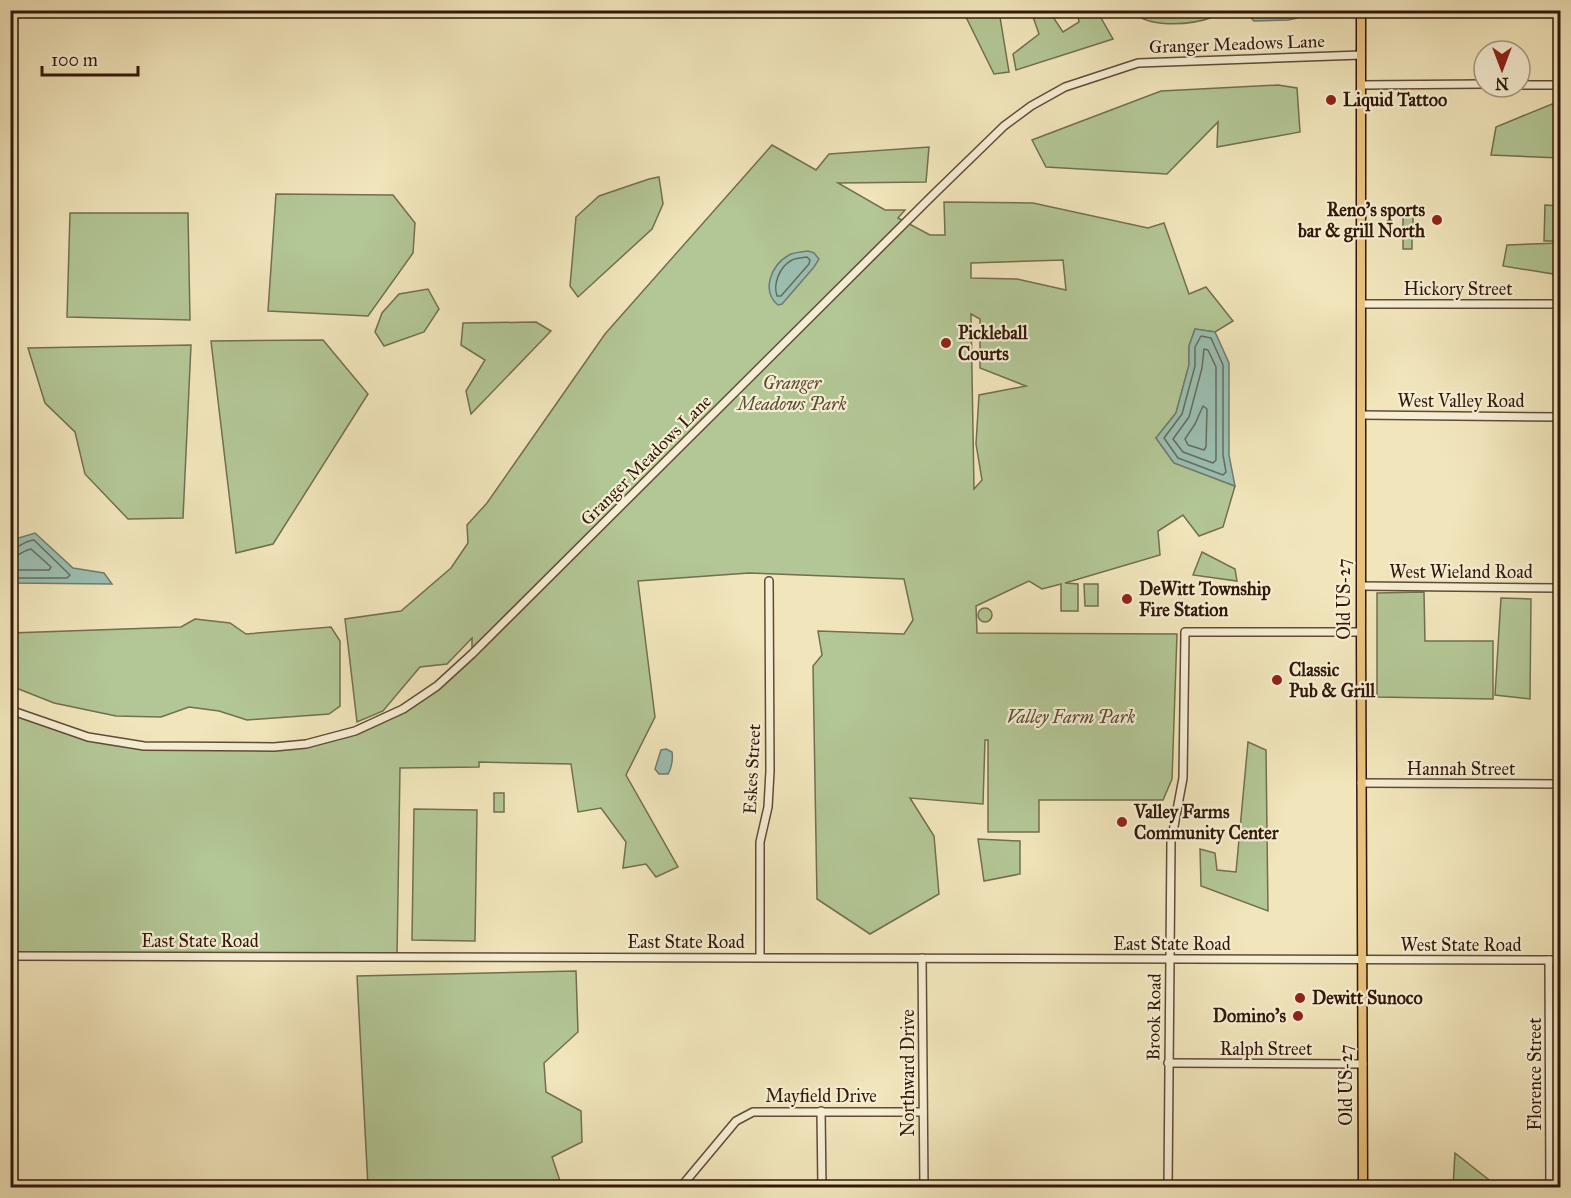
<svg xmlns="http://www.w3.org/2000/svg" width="1571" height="1198" font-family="'IM FELL Great Primer',serif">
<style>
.green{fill:#b3c695;stroke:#726f4f;stroke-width:1.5;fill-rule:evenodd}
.water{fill:#9bbfb2;stroke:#717c6e;stroke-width:1.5}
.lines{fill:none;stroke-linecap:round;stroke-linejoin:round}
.shore{stroke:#666c5e;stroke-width:1.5}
.minor-casing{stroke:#614b36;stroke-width:10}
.major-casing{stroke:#311809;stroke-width:11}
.minor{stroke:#f6eed3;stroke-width:7}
.major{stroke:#e8c27e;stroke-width:8}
.poi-dot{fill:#8f2418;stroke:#f6eed3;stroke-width:2}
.labels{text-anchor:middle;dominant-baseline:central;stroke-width:4.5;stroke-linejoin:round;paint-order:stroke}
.street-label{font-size:18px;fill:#311809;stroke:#f6eed3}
.poi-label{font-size:18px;font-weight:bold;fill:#311809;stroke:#f6eed3;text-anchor:start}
.park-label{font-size:18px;font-style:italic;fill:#584c33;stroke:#f6eed3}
</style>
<rect width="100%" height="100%" fill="#f1e5bb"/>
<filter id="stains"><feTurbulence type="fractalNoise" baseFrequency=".00333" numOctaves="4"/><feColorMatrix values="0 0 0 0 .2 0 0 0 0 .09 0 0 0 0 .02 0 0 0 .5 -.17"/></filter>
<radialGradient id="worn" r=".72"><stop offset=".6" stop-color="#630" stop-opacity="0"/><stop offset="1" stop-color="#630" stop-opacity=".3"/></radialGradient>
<!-- green -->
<g class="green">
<polygon points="963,11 999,11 1009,72 994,74"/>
<polygon points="1031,11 1049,11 1063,32 1079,22 1077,11 1097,11 1113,39 1016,70 1013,54 1039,34"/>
<path d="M1132,11H1214L1213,17C1192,25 1148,29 1132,11Z"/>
<polygon points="1278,85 1297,88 1300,132 1217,147 1218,122 1167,174 1046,167 1032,140 1161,91"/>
<polygon points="1552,104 1560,107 1560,158 1491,155 1496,127"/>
<path d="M772,145L816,170L829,154L929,147L926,182L838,183L885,210H905L898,218L930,235H945L944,202L1033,203L1148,228L1164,223L1189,294L1206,287L1233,321L1215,332L1195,329L1189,346V365L1176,413L1156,438L1174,463L1235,486L1223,527L1199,536L1183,515L1158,531L1160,555L1065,583L1078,584V611H1061V584L1042,589L1029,581L976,606L977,633L1177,634L1172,779L1163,800H1039V832H988V740H985L983,804L910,798L934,836L939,894L870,934L817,899L813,666L822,655L818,631L904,634L913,620L904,579L749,573L638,581L655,717L626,775L678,867L656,877L646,864L623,868L626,842L601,808L578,812L571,764L479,762V767L400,768L397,957L11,956L10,710L65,730L144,746L274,747L330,739L403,709L472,654V638L447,664L420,667L383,711L357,722L345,619L401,611L451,568L468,543L467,525L487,503L605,334ZM1063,260L1066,290L1017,279L971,278V263ZM971,314L980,319V368L1026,386L979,395L976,444L982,480L974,489Z"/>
<polygon points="659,177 663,204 652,229 578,297 570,286 576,217 599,196 649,179"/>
<polygon points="276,194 393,195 415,223 413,253 368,316 268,311"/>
<polygon points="1545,205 1560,206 1560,241 1544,241"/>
<polygon points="1403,209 1413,210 1413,228 1403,228"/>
<polygon points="70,213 188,213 190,320 67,317"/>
<rect x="1403" y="230" width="9" height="19"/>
<polygon points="1560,243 1560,303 1553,274 1503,266 1507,245"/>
<polygon points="428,289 439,309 424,332 384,346 375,332 382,313 399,294"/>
<polygon points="536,322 551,331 471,414 466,391 485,360 461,345 463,323"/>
<polygon points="323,340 368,394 273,544 236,553 211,341"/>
<polygon points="191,345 183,518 128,519 85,474 75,432 45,403 28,348"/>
<polygon points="1202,552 1235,569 1237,581 1193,575"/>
<polygon points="1084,584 1098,584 1098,606 1085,606"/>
<polygon points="1424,592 1425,641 1493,641 1493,699 1377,697 1377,593"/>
<polygon points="1501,598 1531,599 1530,699 1495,695"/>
<circle cx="985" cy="615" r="7"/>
<polygon points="195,619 230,623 246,634 331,627 340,641 340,706 329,714 247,720 219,711 189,707 161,717 116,716 54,703 11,686 11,633 181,627"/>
<polygon points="1248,742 1266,750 1268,911 1201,886 1200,849 1215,853 1217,870 1236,872"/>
<rect x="494" y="793" width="10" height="19"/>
<polygon points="414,809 477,810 475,941 412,940"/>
<polygon points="978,839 1020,841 1020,874 984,881"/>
<polygon points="576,971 578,1032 544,1063 546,1092 581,1111 582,1142 552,1157 562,1187 368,1187 357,976"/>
<polygon points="1455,1153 1498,1187 1453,1187"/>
</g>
<!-- water -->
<g class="water">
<polygon points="1238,11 1238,10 1299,11 1297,18 1288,20 1254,21 1249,16 1236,16"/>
<path d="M808,251L814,253L819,259L814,267L782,304L778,305C761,291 771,265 789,255C794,252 802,252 808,251Z"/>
<polygon points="1195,329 1215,332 1229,363 1229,455 1235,486 1174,463 1156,438 1176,413 1189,365 1189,346"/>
<polygon points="35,533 73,568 104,573 112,584 11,583 11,549 15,539"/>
<path d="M666,749L672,752C673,758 672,768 668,774H659L655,769L661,750Z"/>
</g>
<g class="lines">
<!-- shore -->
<g class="shore">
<path d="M807,257L810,260L809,264L781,296H777C773,284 779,267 792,260C796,258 802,258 807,257Z"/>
<polygon points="1201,336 1211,338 1223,365 1223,455 1226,472 1223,475 1178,458 1164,438 1182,414 1195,366 1195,347"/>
<polygon points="1204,349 1208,350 1216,367 1216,460 1213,463 1183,452 1173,439 1189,417 1202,368"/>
<polygon points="1203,406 1207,409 1206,447 1204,450 1188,445 1185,439 1195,424"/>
<path d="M10,549C18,549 23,541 34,540L70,575L67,578H10"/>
<path d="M10,557C19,557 23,550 31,549L51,567L49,570H10"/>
</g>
<!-- minor casing -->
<g class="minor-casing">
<g id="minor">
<polyline points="1361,85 1484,84"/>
<polyline points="1520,85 1560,85"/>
<polyline points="1362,304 1553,304"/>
<polyline points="1362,415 1560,417"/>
<polyline points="1361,586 1560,588"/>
<polyline points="10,710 88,737 144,746 274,747 306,744 355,731 403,709 437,686 472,654 935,193 1004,126 1031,106 1065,87 1138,63 1361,55"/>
<polyline points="1361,783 1560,784"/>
<polyline points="10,956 1560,960"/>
<polyline points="760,957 760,842 768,807 770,771 769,581"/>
<polyline points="922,958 924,1188"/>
<polyline points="1549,960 1550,1188"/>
<polyline points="1168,1063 1363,1064"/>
<polyline points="821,1111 822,1188"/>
<polyline points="680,1188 736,1121 753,1112 923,1112"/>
<polyline points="1168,1188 1171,842 1183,778 1185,632 1361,632"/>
</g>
</g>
<!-- major casing -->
<g class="major-casing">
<polyline id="major" points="1361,10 1361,632 1363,1188"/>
</g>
<!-- minor -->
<use href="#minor" class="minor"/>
<!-- major -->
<use href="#major" class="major"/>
</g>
<!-- markers -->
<g class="poi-dot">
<circle cx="1331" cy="100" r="6"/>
<circle cx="1437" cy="220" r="6"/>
<circle cx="946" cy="343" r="6"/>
<circle cx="1127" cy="599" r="6"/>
<circle cx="1277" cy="680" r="6"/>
<circle cx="1122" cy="822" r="6"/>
<circle cx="1300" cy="998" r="6"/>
<circle cx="1298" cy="1016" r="6"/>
</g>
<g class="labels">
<!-- street labels -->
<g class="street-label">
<text transform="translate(1237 44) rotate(-2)">Granger Meadows Lane</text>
<text x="1458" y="289">Hickory Street</text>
<text x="1461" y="401">West Valley Road</text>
<text transform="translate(646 460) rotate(-45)">Granger Meadows Lane</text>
<text x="1461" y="572">West Wieland Road</text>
<text transform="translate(1344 599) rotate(-90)">Old US-27</text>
<text transform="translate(752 769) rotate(-87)">Eskes Street</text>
<text x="1461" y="769">Hannah Street</text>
<text x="200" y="941">East State Road</text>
<text x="686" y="942">East State Road</text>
<text x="1172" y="944">East State Road</text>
<text x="1461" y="945">West State Road</text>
<text transform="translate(1154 1017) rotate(-89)">Brook Road</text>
<text x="1266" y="1049">Ralph Street</text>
<text transform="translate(908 1073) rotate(-90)">Northward Drive</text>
<text transform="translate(1535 1074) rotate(-90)">Florence Street</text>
<text transform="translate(1346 1085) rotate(-90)">Old US-27</text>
<text x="821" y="1096">Mayfield Drive</text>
</g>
<!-- poi labels -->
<g class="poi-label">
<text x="1343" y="100">Liquid Tattoo</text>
<text x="1425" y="210" text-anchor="end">Reno's sports<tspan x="1425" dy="21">bar &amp; grill North</tspan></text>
<text x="958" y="333">Pickleball<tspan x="958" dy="21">Courts</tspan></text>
<text x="1139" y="589">DeWitt Township<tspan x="1139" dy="21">Fire Station</tspan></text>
<text x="1289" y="670">Classic<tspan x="1289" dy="21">Pub &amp; Grill</tspan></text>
<text x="1134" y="812">Valley Farms<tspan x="1134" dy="21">Community Center</tspan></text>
<text x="1312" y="998">Dewitt Sunoco</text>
<text x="1286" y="1016" text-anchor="end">Domino's</text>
</g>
<!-- park labels -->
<g class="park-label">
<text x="792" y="383">Granger<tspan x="792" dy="21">Meadows Park</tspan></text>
<text x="1071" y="717">Valley Farm Park</text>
</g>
</g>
<!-- margin -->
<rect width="1571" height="1198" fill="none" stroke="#f1e5bb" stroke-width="36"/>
<rect x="12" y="12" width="1547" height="1174" fill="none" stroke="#311809" stroke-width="3"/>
<rect x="18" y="18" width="1535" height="1162" fill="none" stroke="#311809" stroke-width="1.5"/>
<!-- north arrow -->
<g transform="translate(1502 69) rotate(180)"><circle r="28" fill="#f6eed3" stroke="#a79882" stroke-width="1.5"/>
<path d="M0-4.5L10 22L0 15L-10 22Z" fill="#8f2418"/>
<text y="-9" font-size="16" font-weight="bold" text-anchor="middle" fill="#311809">N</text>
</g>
<!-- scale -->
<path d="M42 66v9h96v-9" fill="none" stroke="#311809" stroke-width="3"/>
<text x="51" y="66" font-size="18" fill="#311809" stroke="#f6eed3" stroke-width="4.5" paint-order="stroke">100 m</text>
<rect width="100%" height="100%" filter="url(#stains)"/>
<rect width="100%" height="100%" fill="url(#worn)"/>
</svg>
